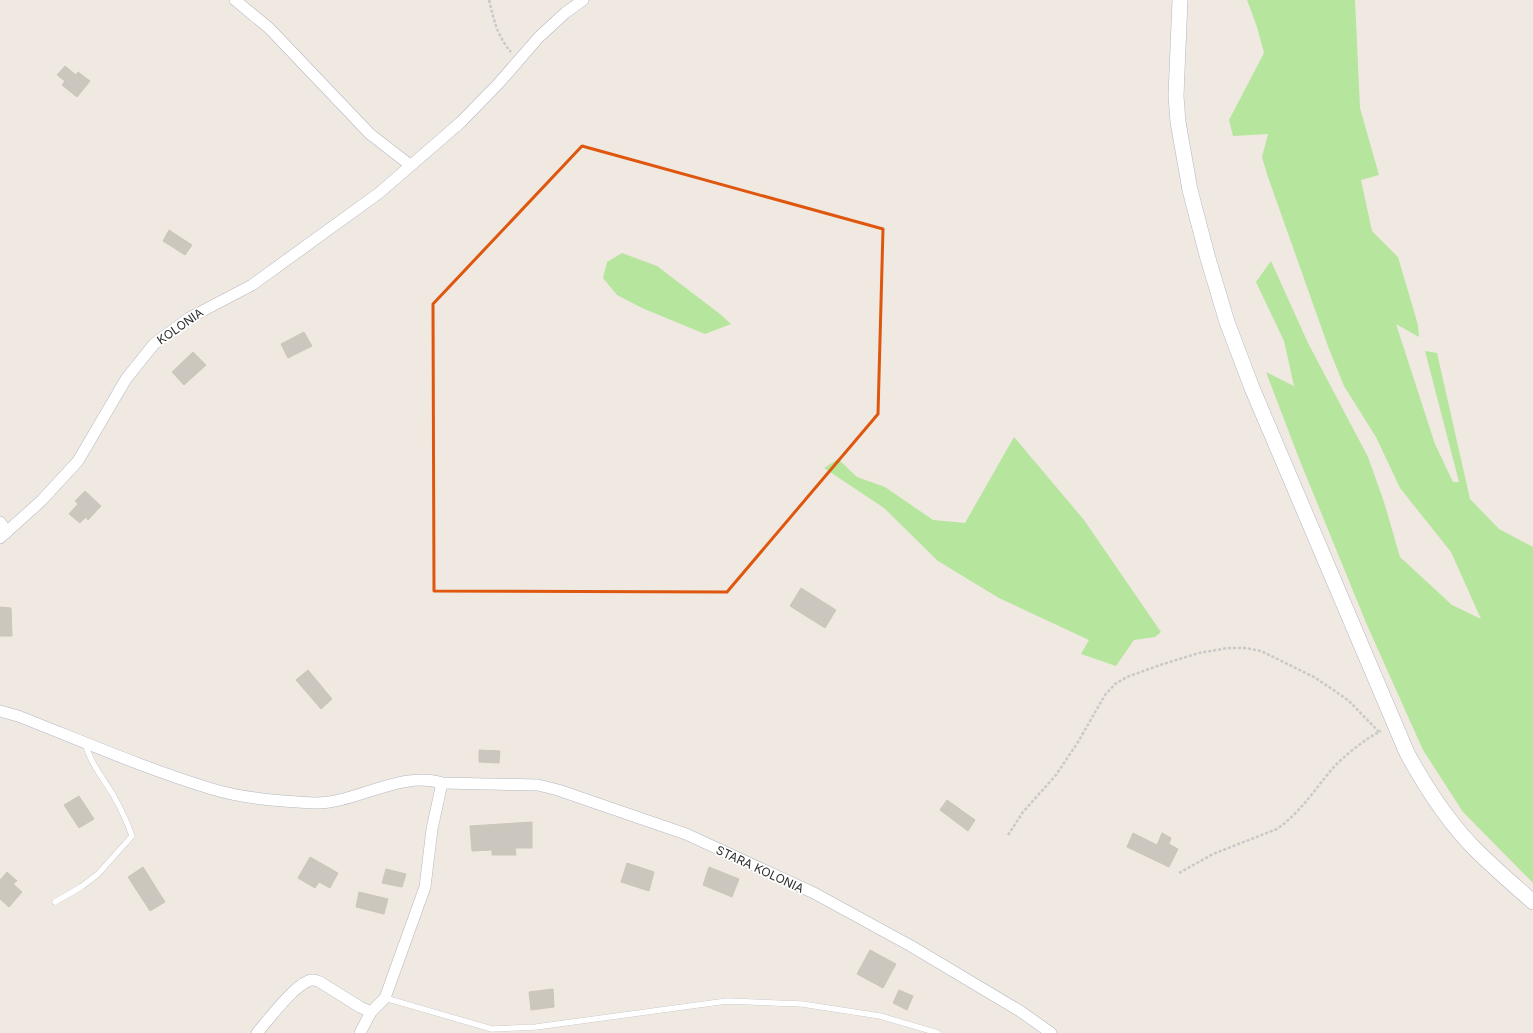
<svg xmlns="http://www.w3.org/2000/svg" width="1533" height="1033" font-family="Inter,sans-serif">
<style>
.green{fill:#b6e59e}
.building{fill:#cbc7bf;stroke:#cbc5ba}
.lines{fill:none;stroke-linecap:round;stroke-linejoin:round}
.lane-casing{stroke:#b4b7c1;stroke-width:6}
.street-casing{stroke:#b4b7c1;stroke-width:12}
.secondary-casing{stroke:#b4b7c1;stroke-width:16}
.path{stroke:#c9c9c9;stroke-width:2.5;stroke-dasharray:3 2;stroke-linecap:butt}
.lane{stroke:#fff;stroke-width:5.5}
.street{stroke:#fff;stroke-width:11}
.secondary{stroke:#fff;stroke-width:15}
.marked{fill:none;stroke:#df570e;stroke-width:3;stroke-linejoin:round}
.labels{text-anchor:middle;dominant-baseline:central;stroke-width:3.5;stroke-linejoin:round;paint-order:stroke}
.street-label{font-size:12px;fill:#2e2e2e;stroke:#fff}
</style>
<rect width="100%" height="100%" fill="#efe9e1"/>
<!-- green -->
<g class="green">
<polygon points="1247,0 1355,0 1360,108 1379,175 1361,180 1372,231 1398,257 1418,325 1419,337 1396,324 1435,444 1453,482 1459,482 1425,351 1437,353 1470,499 1499,529 1533,547 1533,883 1463,812 1423,750 1367,625 1300,461 1266,372 1294,386 1284,341 1256,282 1271,261 1308,343 1368,457 1384,502 1400,557 1452,605 1481,619 1451,552 1400,488 1376,437 1344,386 1329,349 1268,177 1262,157 1268,134 1233,136 1229,120 1264,53 1257,27"/>
<polygon points="622,253 657,266 720,314 731,324 705,334 642,308 617,295 603,278 607,262"/>
<polygon points="1014,437 1084,520 1161,632 1155,637 1134,640 1116,666 1081,654 1089,640 999,598 938,561 884,508 824,468 838,459 857,477 885,487 933,520 965,523"/>
</g>
<!-- building -->
<g class="building">
<polygon points="65,66 76,75 78,72 90,81 77,97 62,85 65,81 57,75"/>
<polygon points="169,230 192,245 185,255 163,241"/>
<polygon points="304,332 312,346 288,358 281,344"/>
<polygon points="193,352 206,365 184,385 172,372"/>
<polygon points="85,491 101,506 88,520 86,517 80,523 69,514 78,504 75,501"/>
<polygon points="801,588 836,610 825,628 790,606"/>
<polygon points="0,607 11,608 12,636 0,636"/>
<polygon points="308,670 332,699 321,709 296,680"/>
<polygon points="479,750 500,751 499,763 479,762"/>
<polygon points="79,796 94,819 79,828 64,805"/>
<polygon points="947,800 975,820 968,831 940,810"/>
<polygon points="532,822 532,848 515,848 516,855 492,855 492,850 472,851 470,826"/>
<polygon points="1133,833 1157,845 1162,833 1171,838 1169,844 1178,849 1169,867 1127,847"/>
<polygon points="310,857 338,873 330,888 319,882 315,888 298,878"/>
<polygon points="627,863 654,872 649,891 621,882"/>
<polygon points="143,867 165,902 150,911 128,877"/>
<polygon points="709,867 739,879 732,897 703,885"/>
<polygon points="386,869 406,874 402,887 382,883"/>
<polygon points="7,872 17,881 13,884 22,892 9,907 0,899 0,880"/>
<polygon points="359,892 388,899 384,914 356,907"/>
<polygon points="870,950 896,964 883,988 857,974"/>
<polygon points="553,989 554,1007 531,1010 529,992"/>
<polygon points="899,990 913,996 907,1010 893,1003"/>
</g>
<g class="lines">
<!-- lane casing -->
<g class="lane-casing">
<g id="lane">
<path d="M55,902L81,887L98,874L132,836C127,821 120,807 112,793C102,777 90,762 85,743"/>
<polyline points="385,998 492,1029 536,1027 727,1001 802,1004 880,1016 938,1033"/>
</g>
</g>
<!-- street casing -->
<g class="street-casing">
<g id="street">
<polyline points="235,0 269,28 370,134 410,165"/>
<polyline points="0,522 7,532"/>
<polyline points="0,538 41,501 78,461 126,379 154,344 189,318 252,285 379,193 461,122 498,84 539,37 565,13 583,0"/>
<path d="M0,711L18,716C82,741 146,769 212,789C245,799 280,801 314,803C356,804 400,770 442,783L538,785L558,790L686,834L814,893L911,946L1020,1011L1051,1033"/>
<path d="M257,1033C269,1019 292,988 308,981C313,979 316,980 320,982L360,1007L371,1012"/>
<polyline points="360,1033 371,1012 385,998 425,887 432,829 442,783"/>
</g>
</g>
<!-- secondary casing -->
<g class="secondary-casing">
<path id="secondary" d="M1180,0L1176,96L1178,122L1190,190L1207,255L1227,322L1252,388L1407,753C1426,788 1448,822 1476,850C1494,868 1514,885 1533,902"/>
</g>
<!-- path -->
<g class="path">
<path d="M489,0C494,20 497,36 511,52"/>
<polyline points="1008,835 1023,812 1056,775 1078,742 1105,695 1115,684 1127,677 1160,665 1199,653 1228,648 1246,648 1261,651 1314,677 1332,689 1349,701 1379,732"/>
<path d="M1179,873L1213,854L1277,829C1301,812 1314,790 1333,768C1344,756 1366,738 1381,731"/>
</g>
<!-- lane -->
<use href="#lane" class="lane"/>
<!-- street -->
<use href="#street" class="street"/>
<!-- secondary -->
<use href="#secondary" class="secondary"/>
</g>
<!-- marked area -->
<path class="marked" d="M582,146L883,229L878,414L727,592L434,591L433,304Z"/>
<g class="labels">
<!-- street labels -->
<g class="street-label">
<text transform="translate(180 326) rotate(-35)">KOLONIA</text>
<text transform="translate(760 869) rotate(25)">STARA KOLONIA</text>
</g>
</g>
</svg>
